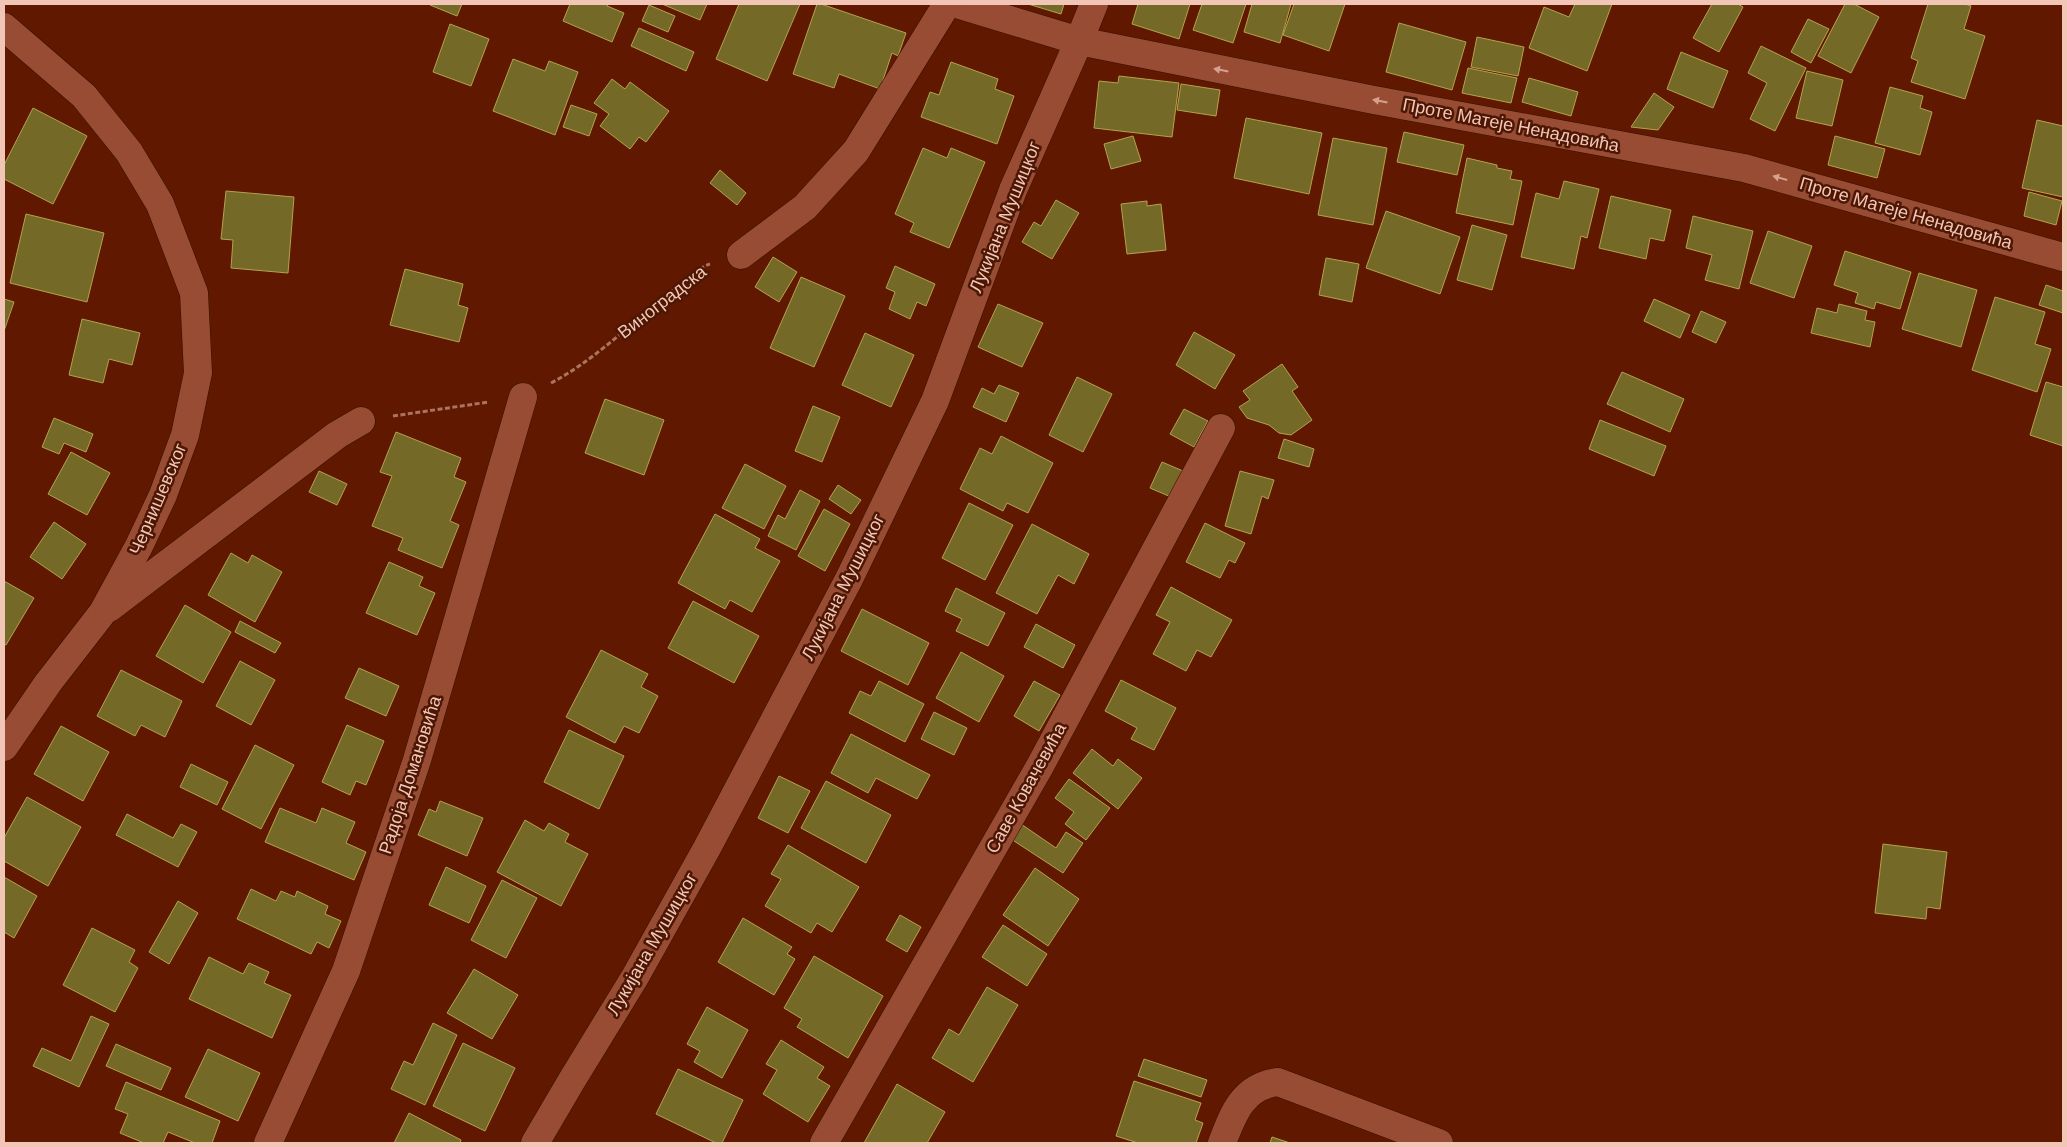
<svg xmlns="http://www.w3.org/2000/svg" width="2067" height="1147" font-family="'DM Sans',sans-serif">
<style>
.building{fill:#756927;stroke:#b3a34d}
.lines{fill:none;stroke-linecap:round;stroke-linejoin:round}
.street-casing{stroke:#350f03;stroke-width:29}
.path{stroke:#ac7360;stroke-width:3;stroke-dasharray:5 2.5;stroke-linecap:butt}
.street{stroke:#984c33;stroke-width:28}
.oneway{fill:#d7a18f}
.labels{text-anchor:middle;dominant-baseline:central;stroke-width:5;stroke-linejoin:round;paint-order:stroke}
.street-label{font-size:18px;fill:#f2c6b7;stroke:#4d1703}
</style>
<rect width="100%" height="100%" fill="#601900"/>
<!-- building -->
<g class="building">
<polygon points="431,4 462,4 457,16 430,5"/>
<polygon points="570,4 608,4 607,6 624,13 612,42 563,21"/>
<polygon points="662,4 707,4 700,20"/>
<polygon points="739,4 800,4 767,81 716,59"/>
<polygon points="817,4 821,4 906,33 898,56 892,53 880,89 839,74 834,88 793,74"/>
<polygon points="1028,4 1064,4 1061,14"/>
<polygon points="1138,4 1190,4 1179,39 1132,24"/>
<polygon points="1202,4 1246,4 1233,43 1193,30"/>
<polygon points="1252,4 1291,4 1280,43 1244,32"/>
<polygon points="1294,4 1345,4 1329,51 1283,35"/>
<polygon points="1575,4 1612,4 1587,71 1529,48 1544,7 1569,17"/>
<polygon points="1712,4 1738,4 1743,7 1719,52 1693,38"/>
<polygon points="1845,4 1854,4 1879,17 1851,73 1818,56"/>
<polygon points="1928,4 1965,4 1971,6 1964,29 1985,36 1965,99 1911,82 1918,61 1911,58"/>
<polygon points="649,5 675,16 668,32 642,21"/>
<polygon points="1808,19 1829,29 1811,63 1791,52"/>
<polygon points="1399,23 1466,42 1452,90 1386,72"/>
<polygon points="450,24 489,39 471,86 433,72"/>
<polygon points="639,28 694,52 686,71 631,46"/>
<polygon points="1477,37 1524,47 1518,76 1471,67"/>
<polygon points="1761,46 1806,68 1775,131 1750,119 1767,83 1748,73"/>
<polygon points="1681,52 1728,71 1713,108 1667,89"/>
<polygon points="513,59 545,71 549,61 578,72 555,135 493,111"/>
<polygon points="951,62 998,79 995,89 1014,96 997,144 921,117 930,92 939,95"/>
<polygon points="1468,68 1517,78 1511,103 1462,93"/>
<polygon points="1807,71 1843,80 1832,126 1796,118"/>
<polygon points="1119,76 1179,83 1172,137 1094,128 1099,81 1118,83"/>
<polygon points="1529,78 1578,92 1571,116 1522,102"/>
<polygon points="612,79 625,89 630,82 669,111 646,142 639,137 630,149 600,126 609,114 594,103"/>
<polygon points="1181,84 1220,90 1216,116 1177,110"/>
<polygon points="1890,87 1923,96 1920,108 1932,112 1920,155 1875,143"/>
<polygon points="1654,93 1674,107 1658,130 1631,127"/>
<polygon points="571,105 597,114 589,136 563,127"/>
<polygon points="33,108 87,136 53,204 4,179 4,165"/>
<polygon points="1246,118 1322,133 1309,194 1234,178"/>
<polygon points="2037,120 2063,126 2063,197 2022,188"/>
<polygon points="1404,132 1464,145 1457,175 1397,162"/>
<polygon points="1133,136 1141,161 1111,169 1104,144"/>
<polygon points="1835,136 1885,149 1877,178 1828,165"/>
<polygon points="1333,138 1387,148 1373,225 1318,215"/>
<polygon points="923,148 947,158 951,148 985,162 949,248 910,232 914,223 895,214"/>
<polygon points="1467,158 1497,165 1497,168 1512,171 1510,179 1522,181 1513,225 1456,213"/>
<polygon points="720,170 746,193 737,205 710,183"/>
<polygon points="1564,181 1599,189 1587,238 1581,236 1574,269 1521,257 1536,193 1559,199"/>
<polygon points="226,191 294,197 288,273 231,268 233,240 221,239"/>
<polygon points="2029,192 2062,201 2056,225 2024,216"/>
<polygon points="1611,196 1671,210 1664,241 1650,238 1646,259 1599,248"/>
<polygon points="1056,200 1079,213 1052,259 1022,242 1034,222 1041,226"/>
<polygon points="1147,201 1147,206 1161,204 1166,250 1127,254 1121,204"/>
<polygon points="1386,211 1460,237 1440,294 1366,268"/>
<polygon points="26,214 104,233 87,302 10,283"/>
<polygon points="1693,216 1753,231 1739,289 1705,280 1712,255 1686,248"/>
<polygon points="1472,225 1507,235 1492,290 1457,280"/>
<polygon points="1768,231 1812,246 1794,298 1750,283"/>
<polygon points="1845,251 1911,272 1900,309 1876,302 1874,309 1855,303 1858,293 1834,285"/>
<polygon points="773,257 797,272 779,302 755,287"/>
<polygon points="1326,258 1359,264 1352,302 1319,295"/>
<polygon points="895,266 935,284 926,306 917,302 910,319 889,309 895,292 886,288"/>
<polygon points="405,269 463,284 458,305 468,308 459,342 390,325"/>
<polygon points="1919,273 1977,290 1961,347 1902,329"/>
<polygon points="801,277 845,296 814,367 770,348"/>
<polygon points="2046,285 2063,291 2063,313 2039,305"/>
<polygon points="1995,297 2045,312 2035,344 2051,349 2037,392 1972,370"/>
<polygon points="4,299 14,302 4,331"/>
<polygon points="1654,299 1690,315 1680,338 1644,321"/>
<polygon points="998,304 1043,323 1022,367 978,347"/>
<polygon points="1839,304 1867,311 1865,320 1875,322 1870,347 1811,333 1817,308 1837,313"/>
<polygon points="1701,311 1726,322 1716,343 1692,332"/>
<polygon points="82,319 140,333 132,365 109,359 103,383 69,375"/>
<polygon points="1194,332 1235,355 1215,389 1176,365"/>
<polygon points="865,333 914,355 891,407 842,385"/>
<polygon points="1282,364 1298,387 1292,391 1312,420 1291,435 1279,433 1269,425 1247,418 1239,407 1250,400 1243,391"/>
<polygon points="1622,372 1684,399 1670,432 1607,404"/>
<polygon points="1077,377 1112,394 1083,452 1049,435"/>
<polygon points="2046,382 2063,387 2063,446 2030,435"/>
<polygon points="999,385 1019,393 1006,422 973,407 982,388 994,394"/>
<polygon points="605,399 664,420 644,475 585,453"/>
<polygon points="813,406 840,417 822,462 795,451"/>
<polygon points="1184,409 1208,421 1194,447 1170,434"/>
<polygon points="54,418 93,434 86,452 64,443 59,454 42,447"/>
<polygon points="1600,420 1666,446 1654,476 1589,449"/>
<polygon points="396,432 461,458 454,477 466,482 450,521 459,525 442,568 398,550 403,538 372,526 392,476 380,472"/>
<polygon points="1001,436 1053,463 1028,513 1007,503 1003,511 960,489 980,448 992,454"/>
<polygon points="1284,439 1314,449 1309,467 1278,458"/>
<polygon points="71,452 110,473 87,515 48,494"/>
<polygon points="1162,462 1183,471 1171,497 1150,488"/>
<polygon points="745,464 786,486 764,529 722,508"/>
<polygon points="319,471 347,484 337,505 309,492"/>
<polygon points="1240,471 1274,480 1268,499 1262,496 1251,534 1225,526"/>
<polygon points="838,485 861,500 851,514 829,499"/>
<polygon points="800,490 820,501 796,550 768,536 778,515 785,519"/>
<polygon points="969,503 1013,525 985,580 942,558"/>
<polygon points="824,509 850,524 825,571 798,556"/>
<polygon points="715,514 760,539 755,548 780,561 752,612 730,600 725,609 678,583"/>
<polygon points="54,522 86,544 62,579 30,557"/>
<polygon points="1205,523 1245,543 1235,563 1229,560 1220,578 1186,562"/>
<polygon points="1032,524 1089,554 1074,584 1058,575 1037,614 996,593"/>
<polygon points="231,553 248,563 252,555 282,572 255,622 208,595"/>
<polygon points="389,562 423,577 419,586 435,593 417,635 366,613"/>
<polygon points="4,581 34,598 6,645 4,644"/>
<polygon points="1171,587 1232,620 1211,657 1197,650 1186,671 1153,654 1170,622 1156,615"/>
<polygon points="956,588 1005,613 988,646 956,631 962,619 945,611"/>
<polygon points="693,601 759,636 734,683 668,648"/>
<polygon points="185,605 231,632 203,683 156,656"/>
<polygon points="862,609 929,643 908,685 841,651"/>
<polygon points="240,621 281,643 275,653 235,632"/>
<polygon points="1036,624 1075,645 1063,668 1024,647"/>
<polygon points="601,650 648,674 641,687 658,696 639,733 624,726 615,743 566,717"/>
<polygon points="961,652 1004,676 979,722 936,698"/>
<polygon points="240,661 275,680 251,725 216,706"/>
<polygon points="359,668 399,686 386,716 345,698"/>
<polygon points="121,670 182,701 165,737 141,725 135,736 97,716"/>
<polygon points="1121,680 1176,708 1154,750 1131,739 1137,728 1105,711"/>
<polygon points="879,681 924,704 905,742 849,713 860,691 871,696"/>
<polygon points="1034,681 1060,695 1039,731 1014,716"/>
<polygon points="934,712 967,728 954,755 921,739"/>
<polygon points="347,725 384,741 366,785 356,781 350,795 322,782"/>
<polygon points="61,726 109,752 83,801 34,774"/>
<polygon points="569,730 624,756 599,809 544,782"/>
<polygon points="851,734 930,775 917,799 876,778 868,793 831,773"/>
<polygon points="255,745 294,765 261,829 222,809"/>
<polygon points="1092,749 1113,766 1118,759 1142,778 1118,809 1073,773"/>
<polygon points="191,764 228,782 217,805 180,787"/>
<polygon points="779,776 810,791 788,833 758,818"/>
<polygon points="1069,779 1110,808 1086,840 1065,824 1074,812 1055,798"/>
<polygon points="826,781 891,815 866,863 801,828"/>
<polygon points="27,797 81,827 48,886 4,861 4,838"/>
<polygon points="440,801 483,818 467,856 418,835 429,809 436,812"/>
<polygon points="280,808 316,823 322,808 355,822 346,843 366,852 354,880 265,842"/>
<polygon points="127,814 173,838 181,824 197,832 178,867 116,835"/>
<polygon points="525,820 544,831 549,823 569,834 565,842 588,854 561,906 497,872"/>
<polygon points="1021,824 1056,848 1066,832 1083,843 1063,873 1011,839"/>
<polygon points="1883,844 1947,852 1940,909 1927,907 1926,919 1875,913"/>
<polygon points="788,845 859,887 832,932 817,923 811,933 765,906 781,879 771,874"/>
<polygon points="446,867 486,886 469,923 429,905"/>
<polygon points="1035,868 1079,899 1048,946 1003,915"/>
<polygon points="4,877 37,896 14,938 4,932"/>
<polygon points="502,880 537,898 506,958 471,940"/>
<polygon points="251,889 276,901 281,891 295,897 297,891 328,906 325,914 341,921 329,948 317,942 311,954 237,919"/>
<polygon points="178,901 198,913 169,964 149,952"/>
<polygon points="900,915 921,927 907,952 886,940"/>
<polygon points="743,918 792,947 787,954 795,959 774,995 718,962"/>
<polygon points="1003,925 1047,954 1027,986 982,957"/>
<polygon points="92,928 135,950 129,962 138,968 115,1012 63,985"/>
<polygon points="814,956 883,996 848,1058 797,1027 802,1019 784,1008"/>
<polygon points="209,957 243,974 249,963 269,972 264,983 291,995 272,1038 189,999"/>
<polygon points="474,969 518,995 492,1039 447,1013"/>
<polygon points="987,987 1018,1005 973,1082 932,1058 949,1029 959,1035"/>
<polygon points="707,1007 748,1030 722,1078 694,1062 700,1051 687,1044"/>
<polygon points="91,1016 109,1024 79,1087 33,1066 42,1048 71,1061"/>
<polygon points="433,1023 457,1035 425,1105 391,1089 404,1061 413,1065"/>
<polygon points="781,1040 824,1067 817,1078 830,1086 808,1122 763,1094 777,1070 766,1064"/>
<polygon points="463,1043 515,1068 485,1131 433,1106"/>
<polygon points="116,1044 171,1068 161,1090 106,1066"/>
<polygon points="208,1049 260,1073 238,1121 185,1097"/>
<polygon points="1144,1059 1207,1080 1201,1097 1138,1076"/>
<polygon points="678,1069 743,1100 722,1143 716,1143 656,1114"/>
<polygon points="1134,1081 1201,1103 1195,1120 1203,1123 1196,1143 1138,1143 1116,1136"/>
<polygon points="126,1082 220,1121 212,1143 195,1143 168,1132 163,1143 144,1143 120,1133 128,1114 115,1109"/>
<polygon points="897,1084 945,1112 927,1143 864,1143"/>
<polygon points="409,1113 461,1140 460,1143 394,1143"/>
<polygon points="1272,1137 1290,1143 1270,1143"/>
</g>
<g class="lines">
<!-- street casing -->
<g class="street-casing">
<g id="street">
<polyline points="957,4 1079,41 1374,100 1744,168 2063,257"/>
<polyline points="4,27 84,96 129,152 160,204 194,293 198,373 185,435 163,495 139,546 103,612 48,683 4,747"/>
<polyline points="741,255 805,207 856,151 947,4"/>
<polyline points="109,608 337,435 361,421"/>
<polyline points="268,1143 346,971 417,760 523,397"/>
<polyline points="535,1143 572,1080 635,977 707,848 849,579 935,401 1013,190 1079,41 1094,4"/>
<polyline points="824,1143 1040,766 1221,428"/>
<path d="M1222,1143C1233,1114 1243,1086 1278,1082L1439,1143"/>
</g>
</g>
<!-- path -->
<g class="path">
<path d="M551,383C597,359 634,320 675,289C685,281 697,268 710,264"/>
<polyline points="393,416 489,402"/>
</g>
<!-- street -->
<use href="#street" class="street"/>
</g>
<!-- one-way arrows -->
<defs><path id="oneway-solid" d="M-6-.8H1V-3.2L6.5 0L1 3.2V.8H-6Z" transform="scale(1.25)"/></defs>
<g class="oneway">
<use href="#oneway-solid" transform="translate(1221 70) rotate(-169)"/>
<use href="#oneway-solid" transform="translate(1380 101) rotate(-169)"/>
<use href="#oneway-solid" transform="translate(1780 178) rotate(-164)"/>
</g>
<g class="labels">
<!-- street labels -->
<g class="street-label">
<text transform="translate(1511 125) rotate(11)">Проте Матеје Ненадовића</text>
<text transform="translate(1906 213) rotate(16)">Проте Матеје Ненадовића</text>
<text transform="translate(1005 217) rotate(-68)">Лукијана Мушицког</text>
<text transform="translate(662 302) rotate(-38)">Виноградска</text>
<text transform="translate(158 499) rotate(-67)">Чернишевског</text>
<text transform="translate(843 587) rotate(-63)">Лукијана Мушицког</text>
<text transform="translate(410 775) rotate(-72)">Радоја Домановића</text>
<text transform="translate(1026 788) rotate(-61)">Саве Ковачевића</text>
<text transform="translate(652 944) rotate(-60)">Лукијана Мушицког</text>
</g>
</g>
<!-- border -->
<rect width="2067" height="1147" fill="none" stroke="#f2c6b7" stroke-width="10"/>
</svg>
